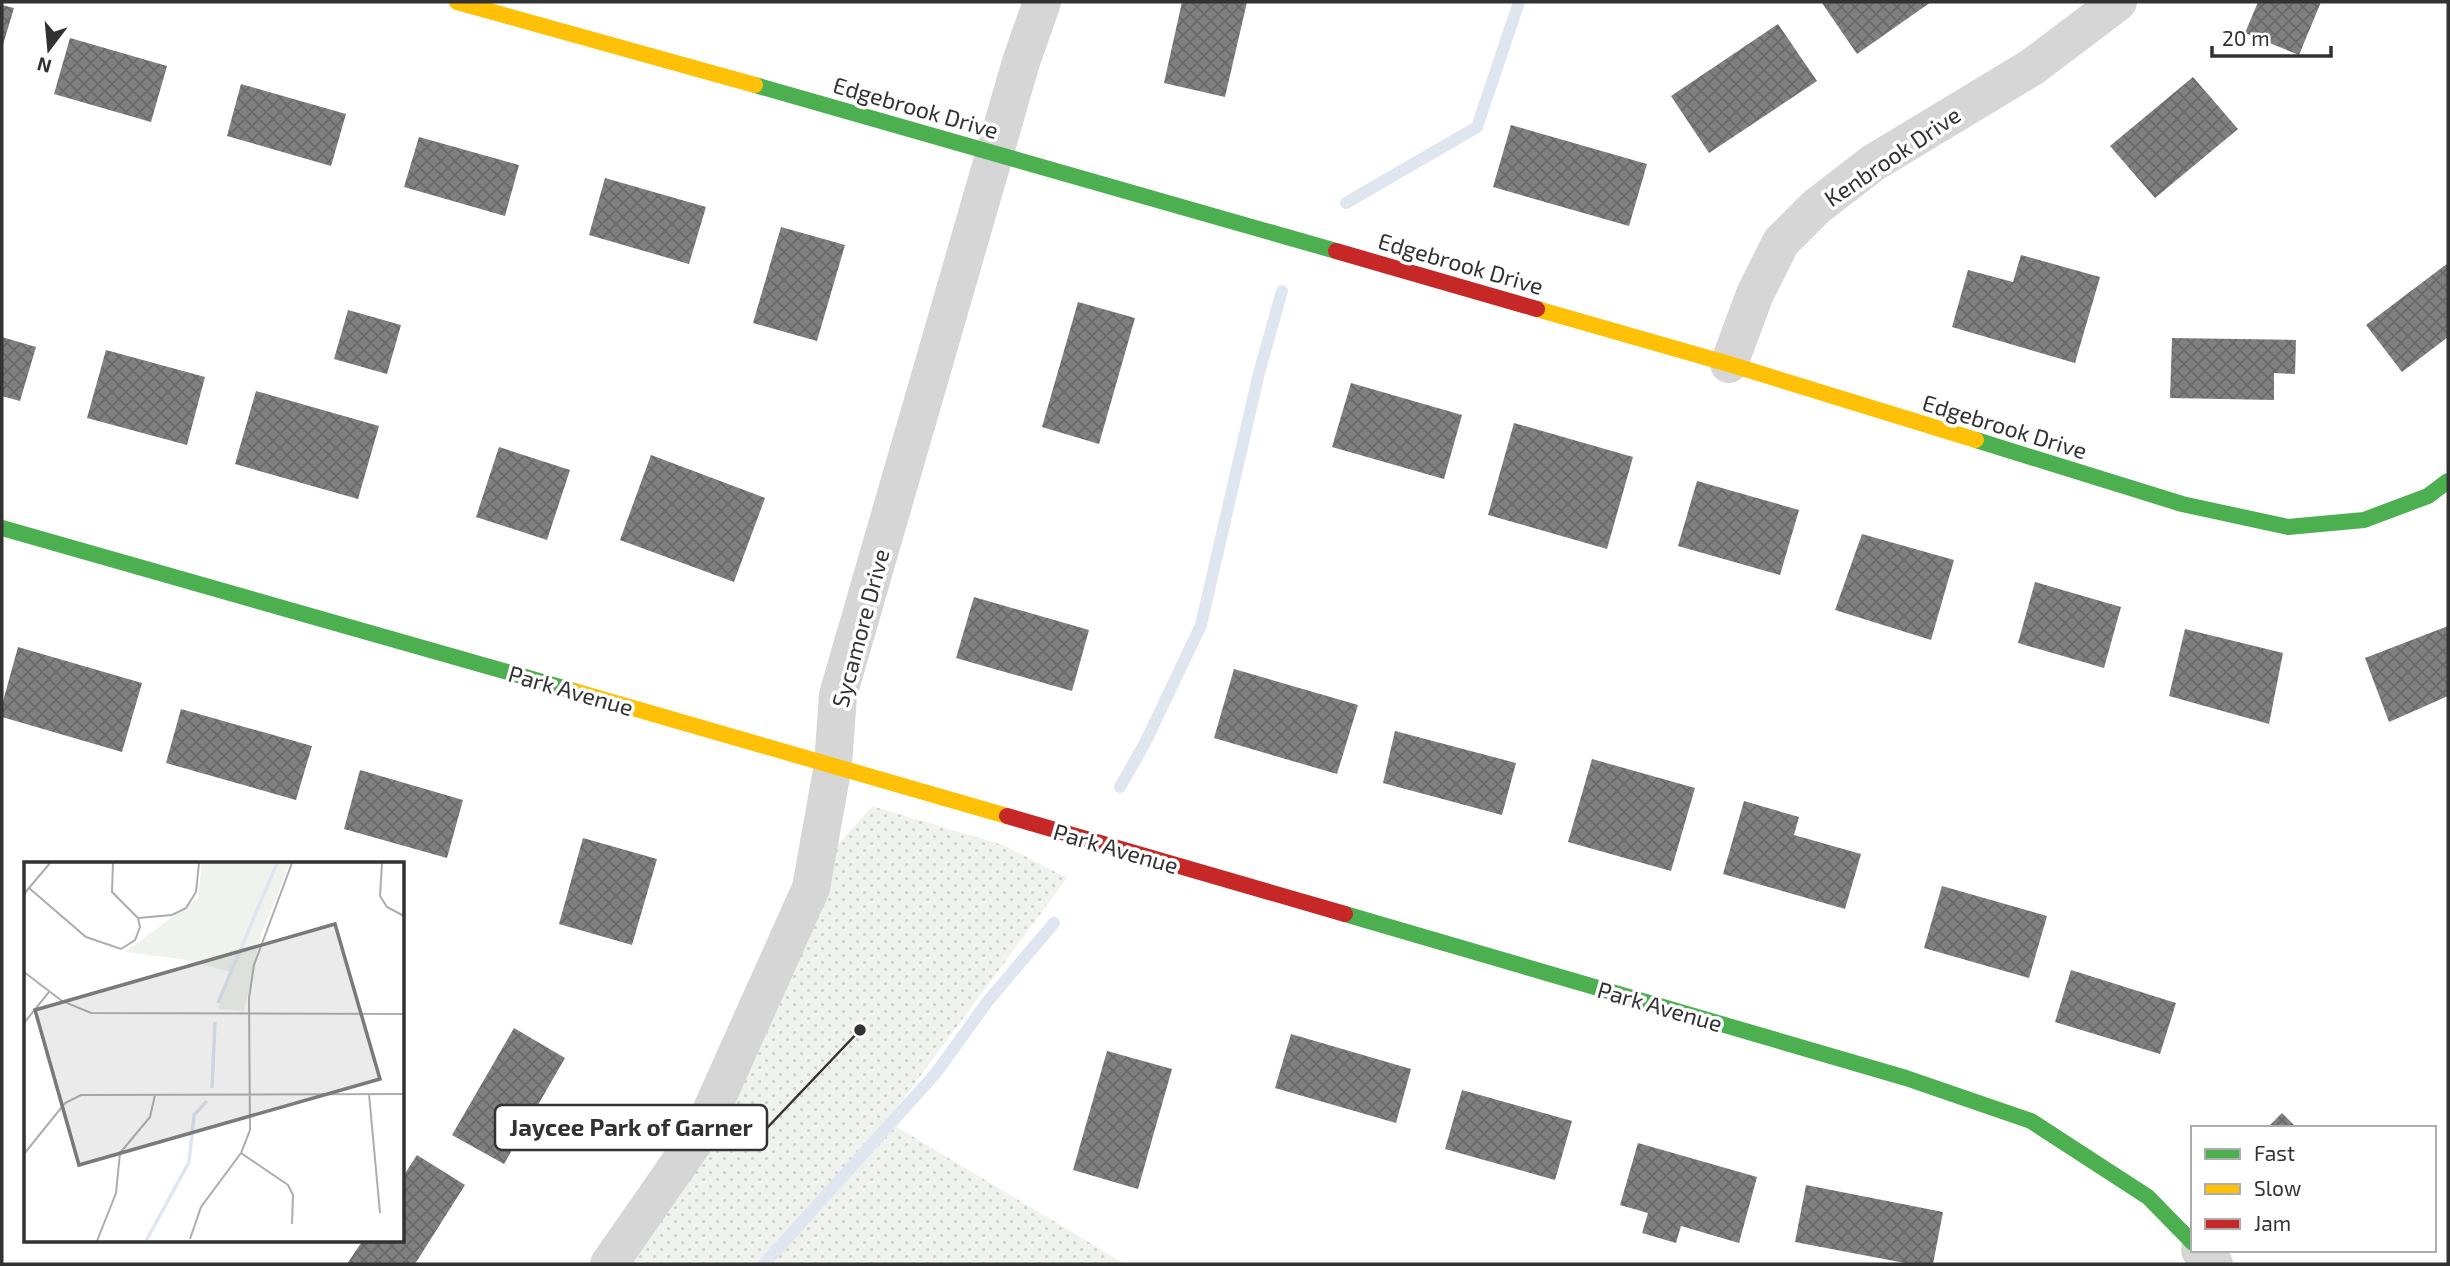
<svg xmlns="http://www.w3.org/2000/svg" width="2450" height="1266" font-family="'Exo 2',sans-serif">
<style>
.park{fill:url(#park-dots)}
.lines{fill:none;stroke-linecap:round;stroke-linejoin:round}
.stream{stroke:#dfe6f0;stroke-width:12}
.building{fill:url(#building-cross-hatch)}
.street{stroke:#d6d6d6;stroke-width:38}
.fast{stroke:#4caf50;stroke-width:16}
.slow{stroke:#ffc107;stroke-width:16}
.jam{stroke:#c62828;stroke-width:16}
.labels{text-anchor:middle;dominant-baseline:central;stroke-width:7;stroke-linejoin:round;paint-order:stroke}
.street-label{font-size:23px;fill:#323232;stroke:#fff}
.inset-river{fill:none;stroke:#dfe6f0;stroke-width:3.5}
.inset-road{fill:none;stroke:#adadad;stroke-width:2}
.view{fill:#7a7a7a;fill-opacity:0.15;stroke:#7a7a7a;stroke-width:3.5}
.inset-edge{fill:none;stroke:#323232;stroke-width:3.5}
.leader{fill:none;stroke:#323232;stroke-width:2.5}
.callout-dot{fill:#323232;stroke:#fff;stroke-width:2.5}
.callout{fill:#fff;stroke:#323232;stroke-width:2.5}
.callout-label{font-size:24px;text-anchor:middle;font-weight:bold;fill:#323232}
</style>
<defs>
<pattern id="park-dots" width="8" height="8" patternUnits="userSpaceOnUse" patternTransform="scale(1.75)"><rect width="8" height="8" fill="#f0f3ed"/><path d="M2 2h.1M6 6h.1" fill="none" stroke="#ced1cc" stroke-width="1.8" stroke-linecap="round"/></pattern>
<pattern id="building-cross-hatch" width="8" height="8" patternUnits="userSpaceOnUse" patternTransform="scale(1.75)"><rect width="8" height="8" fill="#808080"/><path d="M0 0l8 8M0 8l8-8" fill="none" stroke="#696969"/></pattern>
</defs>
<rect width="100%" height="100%" fill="#fff"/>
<!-- park -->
<polygon class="park" points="872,806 1006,846 1067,878 887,1121 1125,1264 628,1264 757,1056 830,854"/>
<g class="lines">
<!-- stream -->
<g class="stream">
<polyline points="1346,203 1477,127 1519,2"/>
<polyline points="1120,787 1145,743 1201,625 1259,373 1282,291"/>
<polyline points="764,1264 936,1073 988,1001 1054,923"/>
</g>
</g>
<!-- building -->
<g class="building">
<polygon points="1182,2 1247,2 1225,97 1164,83"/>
<polygon points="1824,2 1931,2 1857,54 1822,3"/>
<polygon points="2258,2 2321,2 2299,55 2245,33"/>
<polygon points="2,5 14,8 2,48"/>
<polygon points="1778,24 1817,81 1709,153 1671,96"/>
<polygon points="70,38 167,66 151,122 54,94"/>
<polygon points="2193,77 2238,129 2155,198 2110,146"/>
<polygon points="241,84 346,114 331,166 227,136"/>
<polygon points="1511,125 1647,164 1629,226 1493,187"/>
<polygon points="419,137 519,165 505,216 404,187"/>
<polygon points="605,178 706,207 689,264 589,235"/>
<polygon points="781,227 845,245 817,341 753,323"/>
<polygon points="2021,255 2100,277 2075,363 1952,327 1968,270 2013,282"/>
<polygon points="2448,263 2448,337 2402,372 2366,325"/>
<polygon points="1078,302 1135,318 1099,444 1042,427"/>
<polygon points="348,310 401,325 387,374 334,359"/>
<polygon points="2,337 36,347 20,401 2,396"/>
<polygon points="2172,338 2296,340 2295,374 2274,373 2274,400 2170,398"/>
<polygon points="106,350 205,377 187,445 87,418"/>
<polygon points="1351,383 1462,415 1444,479 1332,447"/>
<polygon points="256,391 379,426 358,499 235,464"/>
<polygon points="1514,423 1633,457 1607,549 1488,515"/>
<polygon points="499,447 570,470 547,540 476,517"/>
<polygon points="651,455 765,498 734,582 620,540"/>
<polygon points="1697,481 1799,510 1780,575 1678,546"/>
<polygon points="1862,534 1954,560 1931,640 1835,610"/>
<polygon points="2035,582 2121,607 2104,668 2018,643"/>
<polygon points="974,597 1089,630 1072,691 956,658"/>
<polygon points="2448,626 2448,696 2389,722 2365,658"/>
<polygon points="2185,629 2283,653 2269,724 2169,696"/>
<polygon points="18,647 142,683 122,752 2,717 2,705"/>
<polygon points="1234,669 1358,705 1337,774 1214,738"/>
<polygon points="181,709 312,746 296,800 166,763"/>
<polygon points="1395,731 1516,763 1502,815 1383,783"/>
<polygon points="1592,759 1695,788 1671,871 1568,842"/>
<polygon points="360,770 463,800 447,858 344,829"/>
<polygon points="1744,801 1799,817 1794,835 1861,854 1845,909 1723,874"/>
<polygon points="583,838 657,859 632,945 559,924"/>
<polygon points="1942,886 2047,916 2029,978 1924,948"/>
<polygon points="2071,970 2176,1003 2160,1054 2055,1022"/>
<polygon points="514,1028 565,1058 504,1164 452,1135"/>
<polygon points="1291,1034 1411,1069 1396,1123 1275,1088"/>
<polygon points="1107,1051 1172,1069 1138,1189 1073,1170"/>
<polygon points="1462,1090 1572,1121 1555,1180 1445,1149"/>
<polygon points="2282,1113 2297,1128 2267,1128"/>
<polygon points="1638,1143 1757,1177 1739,1243 1681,1226 1676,1243 1642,1233 1648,1213 1620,1205"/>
<polygon points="417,1155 465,1185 415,1264 347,1264 363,1240 402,1240 402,1178"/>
<polygon points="1806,1185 1943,1212 1933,1264 1910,1264 1795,1242"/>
</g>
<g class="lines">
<!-- street -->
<g class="street">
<polyline points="1729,364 1755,294 1781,242 1816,207 1873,163 2032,67 2118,2"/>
<polyline points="2200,1250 2214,1264"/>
<polyline points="609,1264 703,1129 811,888 833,765 838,695 1021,62 1042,2"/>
</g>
<!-- fast -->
<g class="fast">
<polyline points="755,85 1336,251"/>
<polyline points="1976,440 2182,504 2288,527 2364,520 2428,496 2448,481"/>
<polyline points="2,528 574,691"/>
<polyline points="1345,914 1906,1078 2031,1121 2148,1197 2193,1243"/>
</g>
<!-- slow -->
<g class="slow">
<polyline points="457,2 755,85"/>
<polyline points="1537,309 1729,364 1976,440"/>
<polyline points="574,691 1007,816"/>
</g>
<!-- jam -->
<g class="jam">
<polyline points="1336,251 1537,309"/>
<polyline points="1007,816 1345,914"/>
</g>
</g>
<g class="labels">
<!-- street labels -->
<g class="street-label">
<text transform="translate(916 107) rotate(16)">Edgebrook Drive</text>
<text transform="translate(1892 156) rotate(-34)">Kenbrook Drive</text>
<text transform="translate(1461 263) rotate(16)">Edgebrook Drive</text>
<text transform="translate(2005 426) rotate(17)">Edgebrook Drive</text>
<text transform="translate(860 628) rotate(-75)">Sycamore Drive</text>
<text transform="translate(571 690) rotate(16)">Park Avenue</text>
<text transform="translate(1116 848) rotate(16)">Park Avenue</text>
<text transform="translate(1660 1006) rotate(16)">Park Avenue</text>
</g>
</g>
<!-- overview -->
<g transform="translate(24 862)">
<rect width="380" height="380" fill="#fff"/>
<path d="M178,1H266L237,73L220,149L194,147L207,110L157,97L101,90L174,36Z" fill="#f0f3ed"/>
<path class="inset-river" d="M194,141L253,1M188,226L191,160M122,379L165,300L170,253L183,239"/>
<path class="inset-road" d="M358,1L356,34L363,45L380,54M5,26L62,75L97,87L111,78L116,65L114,56L88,30L89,1M0,32L26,1M114,56L148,53L162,46L172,30L175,1M0,110L38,139L67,151L380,152M0,161L25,130M345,232L356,351M217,291L264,323L269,333L268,362M0,292L41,241L57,233L380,232M166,377L177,345L217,291L226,268L225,136L230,103L268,1M73,379L92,331L96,291L126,255L131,233"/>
<path class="view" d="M311,62L356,217L55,303L11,148Z"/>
<rect width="380" height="380" class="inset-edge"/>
</g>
<!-- callouts -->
<path class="leader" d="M860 1030L767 1128"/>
<circle class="callout-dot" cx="860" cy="1030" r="7"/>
<rect class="callout" x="495" y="1105" width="272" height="45" rx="7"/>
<g class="callout-label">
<text x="631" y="1136">Jaycee Park of Garner</text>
</g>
<!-- border -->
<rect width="2450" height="1266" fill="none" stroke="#323232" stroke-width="7"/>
<!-- legend -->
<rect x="2191" y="1126" width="245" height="126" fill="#ffffff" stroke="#adadad" stroke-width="2"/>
<rect x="2205" y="1149" width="35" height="10" fill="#4caf50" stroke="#adadad" stroke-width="2"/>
<text x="2254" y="1161" font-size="21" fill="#323232">Fast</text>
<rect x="2205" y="1184" width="35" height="10" fill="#ffc107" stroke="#adadad" stroke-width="2"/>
<text x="2254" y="1196" font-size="21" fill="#323232">Slow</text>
<rect x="2205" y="1219" width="35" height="10" fill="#c62828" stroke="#adadad" stroke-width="2"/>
<text x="2254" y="1231" font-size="21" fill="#323232">Jam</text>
<!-- north arrow -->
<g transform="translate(49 49) rotate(196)" stroke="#ffffff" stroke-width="5" paint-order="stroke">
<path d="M0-5L12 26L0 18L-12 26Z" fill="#323232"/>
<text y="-10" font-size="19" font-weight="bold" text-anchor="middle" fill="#323232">N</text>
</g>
<!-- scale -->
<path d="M2212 46v10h119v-10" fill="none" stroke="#323232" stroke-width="3.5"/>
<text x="2222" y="46" font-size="21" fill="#323232" stroke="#ffffff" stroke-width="5" paint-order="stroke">20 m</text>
</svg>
